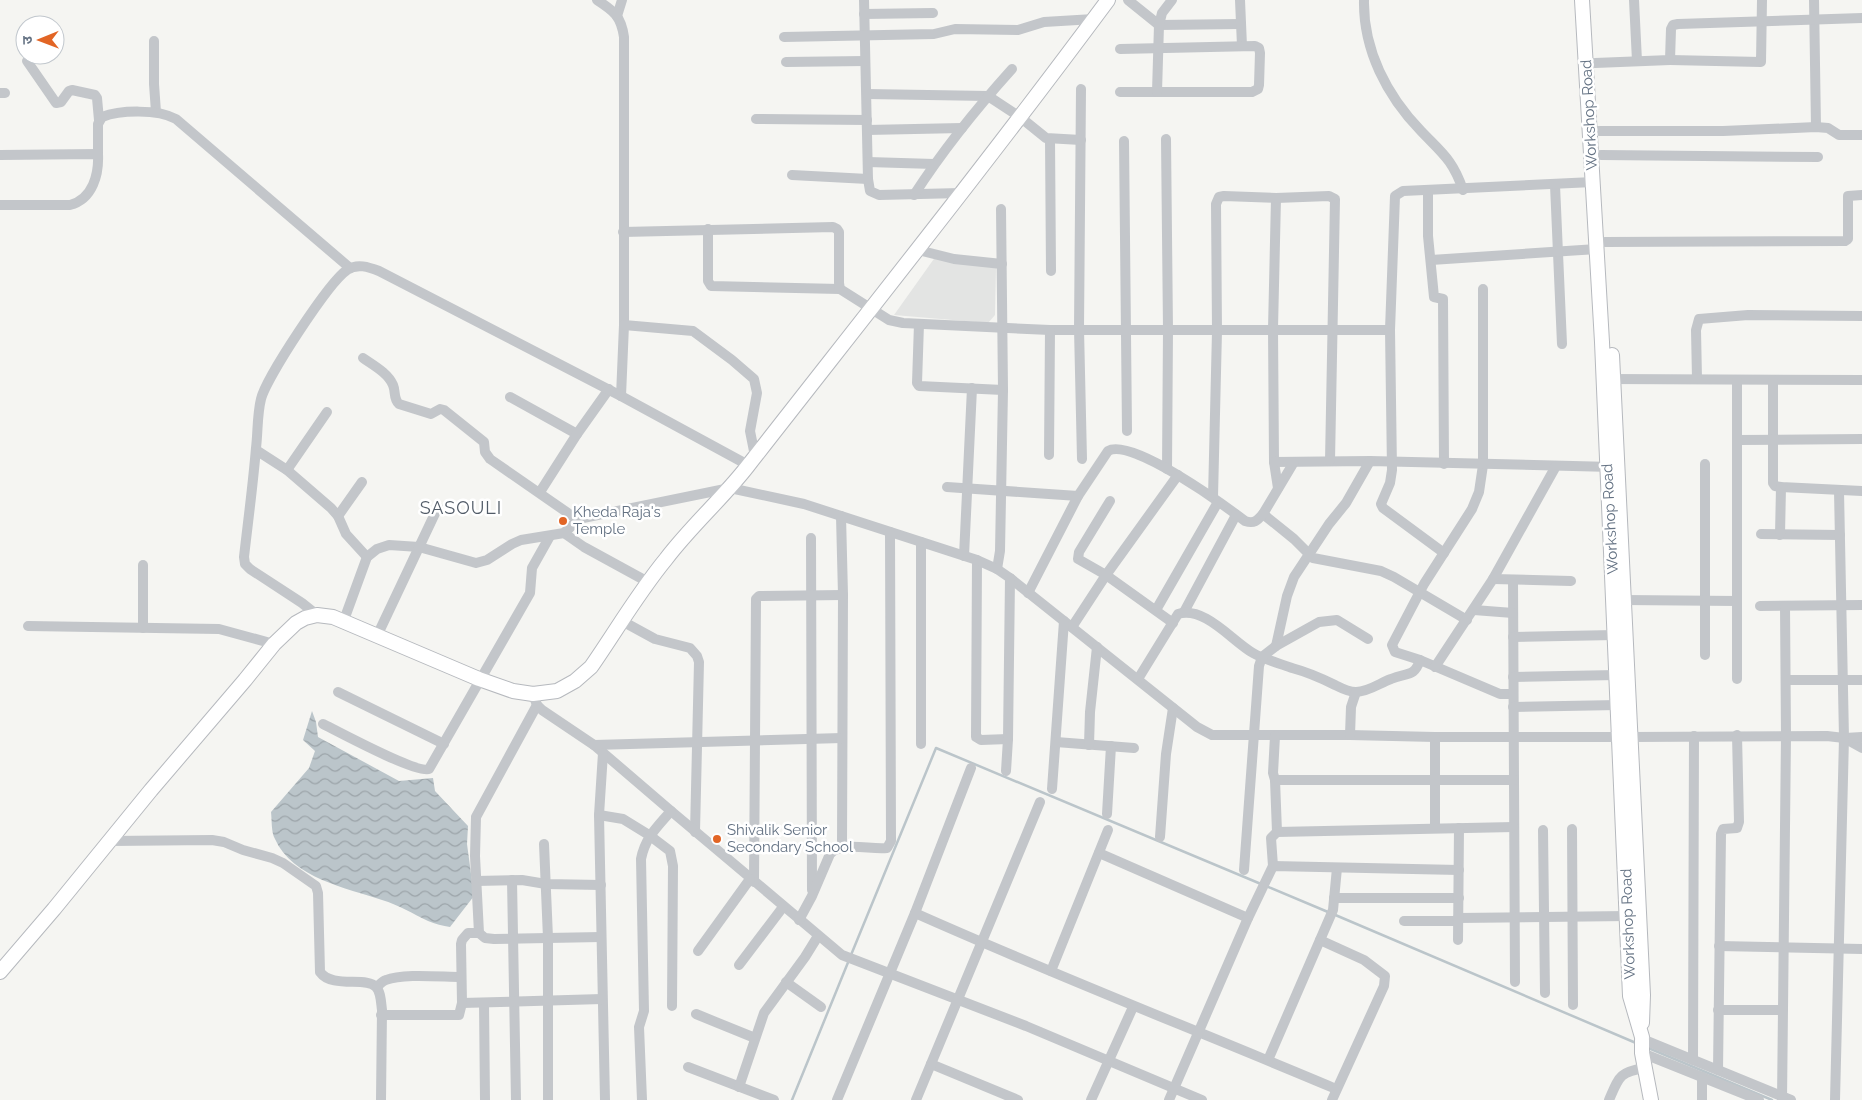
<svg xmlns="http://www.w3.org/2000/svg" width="1862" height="1100" font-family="Raleway,'Noto Sans Devanagari',sans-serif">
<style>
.built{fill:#e3e4e3}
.water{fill:url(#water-waves)}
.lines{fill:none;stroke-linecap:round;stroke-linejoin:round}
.stream{stroke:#bbc5ca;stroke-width:2.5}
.major-casing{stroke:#b6b9be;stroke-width:16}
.minor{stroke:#c3c6ca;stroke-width:10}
.major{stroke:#fff;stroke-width:14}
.poi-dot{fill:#e26525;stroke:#fff;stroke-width:2}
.labels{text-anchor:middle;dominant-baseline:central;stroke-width:5;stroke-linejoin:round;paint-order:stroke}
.street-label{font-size:15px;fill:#647283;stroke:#fff}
.poi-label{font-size:15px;fill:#647283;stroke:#fff;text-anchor:start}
.quarter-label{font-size:18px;letter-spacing:1px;fill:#525c68;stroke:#fff}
</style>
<defs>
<pattern id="water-waves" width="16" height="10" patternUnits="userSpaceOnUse" patternTransform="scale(1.25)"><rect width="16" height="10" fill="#bbc5ca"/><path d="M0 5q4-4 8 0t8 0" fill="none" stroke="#9ca4a9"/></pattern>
</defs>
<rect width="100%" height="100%" fill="#f5f5f2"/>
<!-- built -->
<polygon class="built" points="936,256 996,268 995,315 988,323 894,315"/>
<!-- water -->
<path class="water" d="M312,711L316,722L318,737L399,781L433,778L435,791L468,826L467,844L474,896L450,927C443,926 435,924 428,921C413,914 399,905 382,900C347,888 292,878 275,839C271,832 272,820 271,812L309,768L315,751L303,740Z"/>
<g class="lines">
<!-- stream -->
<g class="stream">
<polyline points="1266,886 1328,912"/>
<polyline points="1333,914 1636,1043"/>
<polyline points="851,955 936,748 1261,884"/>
<polyline points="1646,1047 1772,1100"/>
<polyline points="792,1100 849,960"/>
</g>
<!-- major casing -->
<g class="major-casing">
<g id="major">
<polyline points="1582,0 1602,342 1630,996 1642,1037"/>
<polyline points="1612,355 1643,995 1642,1023"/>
<path d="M0,972L54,909L151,790L245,680L274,644L296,623L305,618L317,615L333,617L479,679L513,691L533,694L557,691L575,681L591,667C616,631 638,593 666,559C691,526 722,499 747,467C868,312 991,158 1108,0"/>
<polyline points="1642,1040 1642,1053 1651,1100"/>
</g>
</g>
<!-- minor -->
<g class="minor">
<path d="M597,0C614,11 621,16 624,37V325L621,396"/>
<polyline points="864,0 868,179 870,191 879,195 961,193"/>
<polyline points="1128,0 1159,25 1241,24"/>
<polyline points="1240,0 1242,46"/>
<path d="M1364,0C1363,50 1387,96 1421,131C1442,153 1453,160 1463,190"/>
<polyline points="1634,0 1637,61"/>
<polyline points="1814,0 1816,127"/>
<polyline points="864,14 933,13"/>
<polyline points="617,16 622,0"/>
<polyline points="784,37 934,34 955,29 1018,30 1044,22 1094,19"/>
<polyline points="154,41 154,84 156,112"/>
<polyline points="1670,60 1761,62 1762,0"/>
<polyline points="27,61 56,103 61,102 69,91 72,90 95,95 97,98 99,120"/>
<polyline points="786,62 865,61"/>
<polyline points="1595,63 1670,60 1671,29 1673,25 1678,24 1862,18"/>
<polyline points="1081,89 1079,329 1082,459"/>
<polyline points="1120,92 1252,92 1258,89 1259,85 1260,53 1259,48 1255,46 1120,49"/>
<polyline points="1157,92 1159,25 1162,13 1172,0"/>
<polyline points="0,93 5,93"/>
<polyline points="867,94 988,96 1020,117 1046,138 1081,140"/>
<polyline points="756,119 867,120"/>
<polyline points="867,130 962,128"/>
<polyline points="1599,131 1723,131 1816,127 1828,128 1839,135 1862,135"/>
<polyline points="1050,139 1051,271"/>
<polyline points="1166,139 1168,330 1167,469"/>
<polyline points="1124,141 1127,431"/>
<path d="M98,154V124L102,117C120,110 158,109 176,119L350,268"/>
<path d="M0,155L98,154C99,174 93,199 70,205H0"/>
<polyline points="1601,155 1818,157"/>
<polyline points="868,162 934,164"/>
<polyline points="792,175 868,179"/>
<polyline points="1555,185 1562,344"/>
<polyline points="1428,191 1428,236 1434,297 1443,299 1444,464"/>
<path d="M914,195C943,150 976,109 1012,69"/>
<polyline points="1276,198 1273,329 1274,462 1278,488"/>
<polyline points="708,229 708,281 711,286 840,289"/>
<polyline points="623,232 833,227 837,229 839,232 839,283 840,289 889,320 903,323 1050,330 1390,330"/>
<polyline points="1605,242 1845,241 1848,239 1848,196 1862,195"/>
<polyline points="918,250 954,259 1002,264"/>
<polyline points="1431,260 1597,249"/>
<polyline points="1483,289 1483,465 1479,492 1472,509 1424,584 1392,645 1395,652 1420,660 1500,694 1513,694"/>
<polyline points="919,324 917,383 919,386 1003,390"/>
<polyline points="624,325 693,331 732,360 754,379 757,393 750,431 755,456"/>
<path d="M363,358C373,365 388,373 393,385C396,392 393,398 399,404L431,414L440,409L444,410L484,442L485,452L490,459L578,520"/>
<polyline points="1608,379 1862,380"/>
<polyline points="1697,379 1696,330 1699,319 1748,315 1862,316"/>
<polyline points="1773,380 1773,483 1775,486 1781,487 1862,491"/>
<polyline points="510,397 577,434"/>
<polyline points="1738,440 1862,439"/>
<polyline points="256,450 287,470 331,508 338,516 346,534 367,557"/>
<polyline points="1049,455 1050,330"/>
<polyline points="1274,462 1370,461 1612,467"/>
<polyline points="1705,464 1705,655"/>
<polyline points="287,470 327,412"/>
<polyline points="947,487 1078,496"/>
<polyline points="540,492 577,434 609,389"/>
<polyline points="1213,497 1217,331 1216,204 1219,197 1224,196 1276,198 1329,196 1335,199 1330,461"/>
<polyline points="1110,501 1079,552 1078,559 1106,575 1173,623"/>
<polyline points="1263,514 1294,539 1313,558 1381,571 1394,577 1467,620"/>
<polyline points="338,516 362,482"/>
<polyline points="841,516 843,595 842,846"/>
<polyline points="564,533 584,547 648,582"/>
<polyline points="1761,534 1840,535"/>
<polyline points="1780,535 1781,487"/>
<polyline points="811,538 812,890"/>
<polyline points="921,542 921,744"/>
<polyline points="1444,553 1383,508 1381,504 1390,483 1392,470 1390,330 1395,196 1403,191 1593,182"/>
<polyline points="964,556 972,388"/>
<polyline points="977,560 976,737 981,740 1008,739"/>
<polyline points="997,569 1000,551 1003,390 1001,209"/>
<polyline points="1493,579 1571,581"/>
<polyline points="1513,580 1515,982"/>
<path d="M1028,593L1078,496L1108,451C1131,437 1224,505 1245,521C1254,524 1257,521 1263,514L1294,462"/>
<polyline points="1624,600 1737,601"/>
<polyline points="1760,606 1862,605"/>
<polyline points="1156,610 1218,502"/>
<polyline points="1474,610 1513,613"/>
<polyline points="1184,612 1236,515"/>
<path d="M317,615L302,603L250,569L245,564L244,557C248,521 253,485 256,448C258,432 257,415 261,399C266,378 329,282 347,270C357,263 369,267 379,271L621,396L748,465"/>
<polyline points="344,620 367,557 377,549 389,545 419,547 476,563 487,560 512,544 521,540 564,533 578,520 583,518 730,488 804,504 977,560 997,569 1010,578 1197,727 1212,735 1350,735 1435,737 1632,737 1827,736 1844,738 1862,748"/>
<polyline points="622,621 655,639 690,648 697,656 699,662 695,832"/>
<polyline points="28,626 219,629 274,644"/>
<polyline points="1072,627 1106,575 1178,475"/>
<polyline points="143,628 143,565"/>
<polyline points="377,636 438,507"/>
<polyline points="1513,637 1615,635"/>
<polyline points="1276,646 1287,596 1294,577 1329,524 1346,503 1370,461"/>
<polyline points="1435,667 1493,579 1556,466"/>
<polyline points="1513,677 1617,675"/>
<path d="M1138,679L1178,614C1205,606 1232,641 1253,653C1265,660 1279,663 1292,668C1307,672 1321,678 1335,685C1341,688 1348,692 1356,692C1368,692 1380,683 1391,679C1407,672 1414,678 1420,660"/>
<polyline points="1737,679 1737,380"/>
<polyline points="1786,680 1862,680"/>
<polyline points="338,692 444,744"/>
<polyline points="533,694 537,705 542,710 594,745 671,811 842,955 1026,1026 1202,1100"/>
<polyline points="537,705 476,817 475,856 479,933 485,938 494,939 601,937"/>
<polyline points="1513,707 1618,705"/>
<path d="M323,724C339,732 417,774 429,769L530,593L532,568L550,536"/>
<polyline points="1350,735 1351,707 1356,692"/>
<polyline points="1275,736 1273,773 1275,780 1514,780"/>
<polyline points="1435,737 1435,828"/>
<polyline points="1845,738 1862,737"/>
<polyline points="1056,742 1134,748"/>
<polyline points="594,745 842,738"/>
<polyline points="1089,745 1090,712 1097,647"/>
<polyline points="603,753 599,815 605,1100"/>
<polyline points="1006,771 1008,739 1010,578"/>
<polyline points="1275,780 1277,832"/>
<polyline points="1052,789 1064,621"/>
<polyline points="1107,814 1111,746"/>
<polyline points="599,815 623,819 649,835 670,851 673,866 672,1006"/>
<polyline points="1572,829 1573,1005"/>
<polyline points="1543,830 1545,993"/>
<polyline points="1160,837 1166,754 1173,708"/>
<path d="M111,841L212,840L224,842L243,850L272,858L283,863L316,886L318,893L320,972C332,989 367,976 376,987C381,992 381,1003 382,1010L381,1100"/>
<polyline points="544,844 548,938 548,1100"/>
<polyline points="1099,853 1248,918"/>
<polyline points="1273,866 1271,838 1277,832 1514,827"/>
<polyline points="1244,870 1259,666 1262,657 1276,646 1319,622 1337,620 1368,639"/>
<polyline points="512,880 516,1100"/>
<polyline points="476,881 522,880 546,884 601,885"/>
<polyline points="754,882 756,599 759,596 843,595"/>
<polyline points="1334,898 1459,898"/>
<path d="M915,913C1054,975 1196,1030 1336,1089"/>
<polyline points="1458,918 1627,916"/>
<path d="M799,920L812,896L830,854C842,841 870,850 887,848L891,841L890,532"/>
<polyline points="1404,921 1458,921"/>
<polyline points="1320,940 1364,960 1385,976 1384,986 1332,1100"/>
<polyline points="1458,940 1459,828"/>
<polyline points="1719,946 1862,949"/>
<polyline points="698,951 750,879"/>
<polyline points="739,965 783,907"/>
<polyline points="1051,971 1108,830"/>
<polyline points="786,982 821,1007"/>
<path d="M377,987C380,984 382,981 386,980C403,973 442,977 461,977"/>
<polyline points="462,1003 602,999"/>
<polyline points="484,1003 485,1100"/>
<polyline points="1718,1010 1782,1010"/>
<polyline points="696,1014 755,1038"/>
<polyline points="381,1015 459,1015 462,1003 461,944 462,940 468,933 479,933"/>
<polyline points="1642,1039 1791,1100"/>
<polyline points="1642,1053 1759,1100"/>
<polyline points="1268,1060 1333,910 1337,868"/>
<polyline points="1693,1060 1694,736"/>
<polyline points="931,1064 1018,1100"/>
<polyline points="688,1067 774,1100"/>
<polyline points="1718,1070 1721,834 1723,829 1737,828 1739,822 1737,735"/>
<polyline points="1702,1077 1702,1100"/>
<polyline points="739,1087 764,1013 805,957 818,936"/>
<path d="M642,1100L639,1027L644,1011L641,859C645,838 657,827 671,811"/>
<polyline points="837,1100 915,913 971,768"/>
<polyline points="916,1100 1040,802"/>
<polyline points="1091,1100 1133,1007"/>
<polyline points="1169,1100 1248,918 1273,866 1459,870"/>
<path d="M1609,1100C1619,1077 1619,1072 1645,1068"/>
<polyline points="1782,1100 1786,736 1785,606"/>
<polyline points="1835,1100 1844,738 1839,491"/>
</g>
<!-- major -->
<use href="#major" class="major"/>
</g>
<!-- markers -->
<g class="poi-dot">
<circle cx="563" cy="521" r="5"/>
<circle cx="717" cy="839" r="5"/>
</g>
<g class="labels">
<!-- street labels -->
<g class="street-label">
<text transform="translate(1589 115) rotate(-93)">Workshop Road</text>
<text transform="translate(1610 519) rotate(-93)">Workshop Road</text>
<text transform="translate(1628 924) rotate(-92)">Workshop Road</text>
</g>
<!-- poi labels -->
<g class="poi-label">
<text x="573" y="512">Kheda Raja's<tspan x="573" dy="17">Temple</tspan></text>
<text x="727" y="830">Shivalik Senior<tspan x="727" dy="17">Secondary School</tspan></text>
</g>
<!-- quarter labels -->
<g class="quarter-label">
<text x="461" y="507">SASOULI</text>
</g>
</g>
<!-- north arrow -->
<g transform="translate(40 40) rotate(269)"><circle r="24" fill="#ffffff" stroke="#c1c7cd"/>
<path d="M0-4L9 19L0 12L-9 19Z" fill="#e26525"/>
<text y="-8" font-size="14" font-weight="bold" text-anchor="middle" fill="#647283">उ</text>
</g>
</svg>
